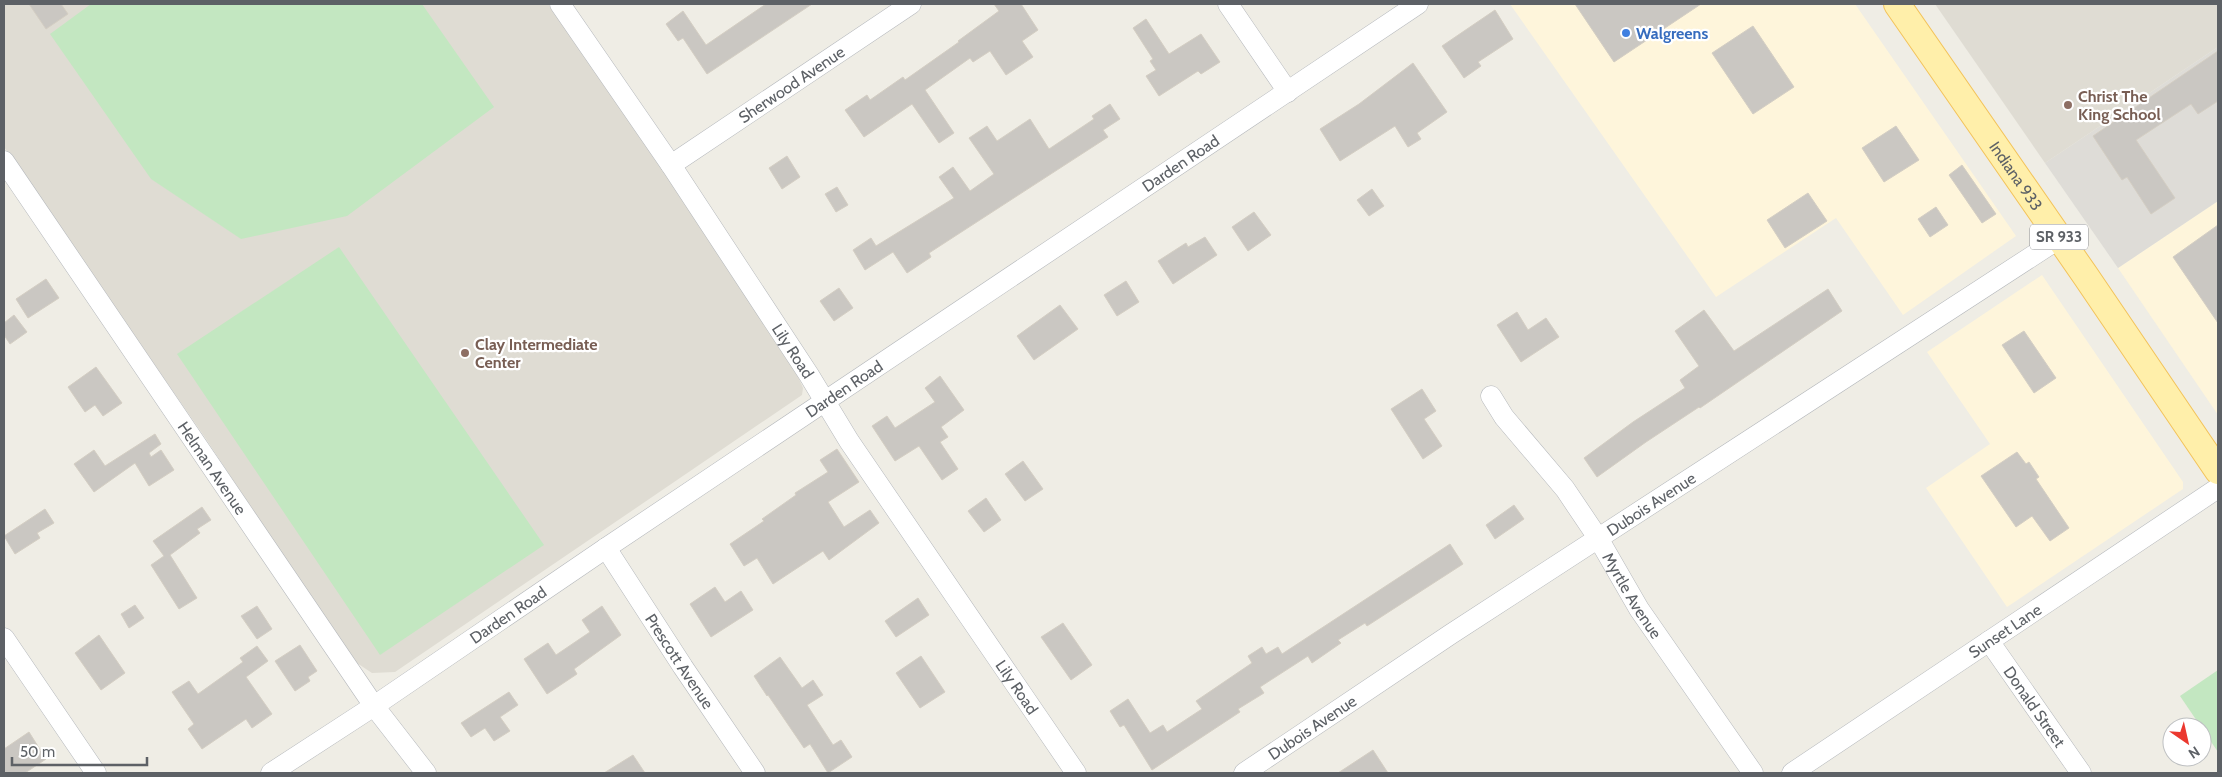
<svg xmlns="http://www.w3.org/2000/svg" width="2222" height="777" font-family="Cabin,sans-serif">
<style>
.commercial{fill:#fef5db}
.industrial{fill:#dedcd7}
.education{fill:#dfdcd3}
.green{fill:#c3e7c1}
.building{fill:#cac7c2;stroke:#d4cec3}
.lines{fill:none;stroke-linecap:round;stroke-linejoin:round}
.minor-casing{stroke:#b5b8bc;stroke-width:21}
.major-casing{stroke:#f3c35a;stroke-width:28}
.minor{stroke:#fff;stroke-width:20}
.major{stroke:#ffefaa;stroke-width:26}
.shop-dot{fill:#3f7fe0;stroke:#fff;stroke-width:2}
.education-dot{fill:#8d6e63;stroke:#fff;stroke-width:2}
.labels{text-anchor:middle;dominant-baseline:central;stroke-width:4.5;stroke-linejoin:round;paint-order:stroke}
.shield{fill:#fff;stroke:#8e9094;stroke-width:1}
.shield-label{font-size:15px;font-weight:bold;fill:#5d6166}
.shop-label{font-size:16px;font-weight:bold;fill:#366cbe;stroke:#fff;text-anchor:start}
.street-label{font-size:16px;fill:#5d6166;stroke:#fff}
.education-label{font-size:16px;font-weight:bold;fill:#785e54;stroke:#fff;text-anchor:start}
</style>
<rect width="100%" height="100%" fill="#efede5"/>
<!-- commercial -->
<g class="commercial">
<polygon points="1510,4 1855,4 2016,236 1903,315 1836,218 1716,297"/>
<polygon points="2218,201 2218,415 2118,268"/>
<polygon points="2042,275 2183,482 2183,489 2007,607 1926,488 1990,444 1927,352"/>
</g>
<!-- industrial -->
<polygon class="industrial" points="2218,47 2218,201 2118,268 2045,163"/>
<!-- education -->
<g class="education">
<polygon points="4,4 548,4 695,217 796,372 803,388 802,395 395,672 372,673 357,663 321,613 204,436 4,147"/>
<polygon points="1935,4 2218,4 2218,47 2045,163"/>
</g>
<!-- green -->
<g class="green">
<polygon points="91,4 422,4 494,107 347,216 241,239 151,179 50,34"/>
<polygon points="339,247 544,545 380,655 177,354"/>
<polygon points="2218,670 2218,752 2180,696"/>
</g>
<!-- building -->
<g class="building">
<polygon points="29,4 61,4 68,14 46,29"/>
<polygon points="766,4 812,4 707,74 683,38 678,41 666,24 683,11 706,45"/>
<polygon points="994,4 1021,4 1038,30 1022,41 1033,57 1006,75 990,51 973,62 970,58 925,90 954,133 939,143 912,104 864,137 845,110 867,95 870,100 903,77 905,80 959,42 958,41 999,11"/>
<polygon points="1575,4 1701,4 1614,62"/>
<polygon points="1495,10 1513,39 1478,62 1481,66 1464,78 1442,46"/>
<polygon points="1146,19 1169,54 1201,34 1220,62 1201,74 1198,71 1159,96 1146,76 1156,70 1150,61 1153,59 1133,28"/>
<polygon points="1753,26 1794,87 1753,114 1712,53"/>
<polygon points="2218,51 2218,101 2198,114 2191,104 2136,140 2175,198 2151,214 2127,177 2122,180 2093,136"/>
<polygon points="1413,63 1447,112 1417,133 1421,139 1408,147 1395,126 1340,161 1320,129 1359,104"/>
<polygon points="1110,104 1120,119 1103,130 1108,137 929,253 931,257 907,273 893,252 865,270 853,250 871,238 876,246 954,198 939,177 953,167 970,191 994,174 969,138 987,126 997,141 1030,119 1049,149 1094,119 1092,116"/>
<polygon points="1896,126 1919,160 1884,182 1862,148"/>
<polygon points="787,156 800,177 782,189 769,168"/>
<polygon points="1962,165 1996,214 1982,223 1949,175"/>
<polygon points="837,187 848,205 836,212 825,194"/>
<polygon points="1372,189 1384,206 1369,216 1357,200"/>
<polygon points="1808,193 1827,221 1785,248 1767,220"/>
<polygon points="1936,207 1948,225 1930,237 1918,219"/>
<polygon points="1254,212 1271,235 1248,251 1232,227"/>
<polygon points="2218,225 2218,323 2173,257"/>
<polygon points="1205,237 1217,255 1173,284 1158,261 1186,243 1188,247"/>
<polygon points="46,279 59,298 28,318 16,299"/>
<polygon points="1126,281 1139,302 1117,316 1104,295"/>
<polygon points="839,288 853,308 834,321 820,301"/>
<polygon points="1828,289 1842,311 1700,408 1699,407 1646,442 1597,477 1584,458 1633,422 1685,388 1680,380 1699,366 1675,331 1704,310 1734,351"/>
<polygon points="1060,305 1078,329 1034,360 1017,336"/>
<polygon points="1517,312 1528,330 1546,318 1559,337 1521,362 1497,325"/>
<polygon points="14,315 27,332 10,344 4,335 4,323"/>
<polygon points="2024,331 2056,378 2034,393 2002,345"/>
<polygon points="96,367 122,403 103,416 95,405 85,412 68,387"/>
<polygon points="940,376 964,410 941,427 948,437 940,442 958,469 942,480 919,446 895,461 872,426 887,416 895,428 935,402 925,388"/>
<polygon points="1422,389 1436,411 1424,419 1442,446 1423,459 1391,409"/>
<polygon points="155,434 161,444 149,453 151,457 161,450 174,470 149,486 135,463 94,492 74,464 94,450 105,466"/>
<polygon points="837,449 859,482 828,502 844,527 870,510 879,523 829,560 823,551 773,584 757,558 744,566 730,544 764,521 762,519 796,495 795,493 828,472 820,460"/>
<polygon points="2017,452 2026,464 2029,462 2039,477 2036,479 2069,528 2050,541 2032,516 2016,527 1981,476"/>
<polygon points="1023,461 1043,489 1025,501 1005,474"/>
<polygon points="986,498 1001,520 984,532 968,511"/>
<polygon points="1514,505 1524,519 1495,539 1486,525"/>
<polygon points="202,507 211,520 197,529 200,533 170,555 197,598 179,609 151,565 164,556 153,541"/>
<polygon points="45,509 54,523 37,533 40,538 15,554 4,536"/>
<polygon points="1450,544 1463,564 1367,626 1365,623 1338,640 1341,643 1312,663 1308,656 1260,687 1264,693 1238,709 1240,712 1152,770 1124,725 1120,727 1110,711 1128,699 1150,733 1163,725 1167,732 1202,709 1196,701 1252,663 1248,656 1262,647 1266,654 1278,647 1282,654"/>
<polygon points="715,587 725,602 741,591 753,610 711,637 690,604"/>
<polygon points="918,598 929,615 896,637 885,621"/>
<polygon points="135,605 144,618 129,628 121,614"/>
<polygon points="257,606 272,629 257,639 241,616"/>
<polygon points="602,606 621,635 574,669 577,674 547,694 524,659 548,643 556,655 590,632 582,620"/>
<polygon points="1063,623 1092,665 1071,680 1041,637"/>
<polygon points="99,635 125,673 101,690 75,653"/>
<polygon points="300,645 317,671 308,677 310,681 295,691 275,661"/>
<polygon points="257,646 268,661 246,677 272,714 252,728 246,719 202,749 188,729 194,724 172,692 189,681 198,694 243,662 240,658"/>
<polygon points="921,656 945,692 920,708 896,673"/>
<polygon points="780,657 802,688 813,680 823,695 807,705 833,745 841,740 852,757 828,773 810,744 804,748 768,695 767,696 754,676"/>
<polygon points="509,692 518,705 500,717 510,731 494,741 485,728 471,737 461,723"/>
<polygon points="29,732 46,759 25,773 4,773 4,749"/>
<polygon points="1373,750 1388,773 1338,773"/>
<polygon points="633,755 645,773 604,773"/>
</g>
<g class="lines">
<!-- minor casing -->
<g class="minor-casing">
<g id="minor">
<path id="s1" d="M560,4L671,165L809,375L849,441L1076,773"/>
<polyline points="1228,4 1288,92"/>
<path id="s2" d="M4,161L374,706L426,773"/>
<path id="s3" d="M671,165L911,4"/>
<path id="s4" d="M1491,396L1504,417L1565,489L1598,538L1639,609L1753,773"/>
<path id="s5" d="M606,548L683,667L755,773"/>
<polyline points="4,638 96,773"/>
<path id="s6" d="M1989,641L2081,773"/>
<path id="s7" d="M271,773L374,706L606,548L1418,4"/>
<path id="s8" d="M1244,773L1451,634L2060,238"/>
<path id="s9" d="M1792,773L2218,488"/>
</g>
</g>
<!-- major casing -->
<g class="major-casing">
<g id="major">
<path id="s10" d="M1897,4L2085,275L2218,471"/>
</g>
</g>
<!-- minor -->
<use href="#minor" class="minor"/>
<!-- major -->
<use href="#major" class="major"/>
</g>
<!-- markers -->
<circle class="shop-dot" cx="1626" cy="33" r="5"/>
<g class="education-dot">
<circle cx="2068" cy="105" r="5"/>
<circle cx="465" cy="353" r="5"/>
</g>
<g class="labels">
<!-- shield labels -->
<rect class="shield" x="2030" y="224.5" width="58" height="25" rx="4"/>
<g class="shield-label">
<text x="2059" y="237">SR 933</text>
</g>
<!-- shop labels -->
<g class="shop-label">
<text x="1636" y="33">Walgreens</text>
</g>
<!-- street labels -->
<g class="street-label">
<text stroke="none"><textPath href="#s3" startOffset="145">Sherwood Avenue</textPath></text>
<text stroke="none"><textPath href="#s7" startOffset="1095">Darden Road</textPath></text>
<text stroke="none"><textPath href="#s10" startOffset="209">Indiana 933</textPath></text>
<text stroke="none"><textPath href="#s1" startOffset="418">Lily Road</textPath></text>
<text stroke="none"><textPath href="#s7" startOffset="690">Darden Road</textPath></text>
<text stroke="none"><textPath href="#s2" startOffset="371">Helman Avenue</textPath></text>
<text stroke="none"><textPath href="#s8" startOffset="488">Dubois Avenue</textPath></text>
<text stroke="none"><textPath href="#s4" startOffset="245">Myrtle Avenue</textPath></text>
<text stroke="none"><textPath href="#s7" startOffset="285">Darden Road</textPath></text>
<text stroke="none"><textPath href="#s9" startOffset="256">Sunset Lane</textPath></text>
<text stroke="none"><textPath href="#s5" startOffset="135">Prescott Avenue</textPath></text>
<text stroke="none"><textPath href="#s1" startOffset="822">Lily Road</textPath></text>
<text stroke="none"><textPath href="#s6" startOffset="80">Donald Street</textPath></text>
<text stroke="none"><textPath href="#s8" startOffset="82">Dubois Avenue</textPath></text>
</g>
<!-- education labels -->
<g class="education-label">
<text x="2078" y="96">Christ The<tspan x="2078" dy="18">King School</tspan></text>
<text x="475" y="344">Clay Intermediate<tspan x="475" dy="18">Center</tspan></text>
</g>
</g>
<!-- border -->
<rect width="2222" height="777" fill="none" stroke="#5d6166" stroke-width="10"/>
<!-- north arrow -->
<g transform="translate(2187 742) rotate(146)"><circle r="24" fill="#ffffff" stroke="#bec0c2"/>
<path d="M0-4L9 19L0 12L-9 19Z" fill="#eb382f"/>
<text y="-8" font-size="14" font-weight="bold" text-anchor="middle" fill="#5d6166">N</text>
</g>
<!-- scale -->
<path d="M12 757v8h135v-8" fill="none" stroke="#5d6166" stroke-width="2.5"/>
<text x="20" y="757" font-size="15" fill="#5d6166" stroke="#ffffff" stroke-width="4" paint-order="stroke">50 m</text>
</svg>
